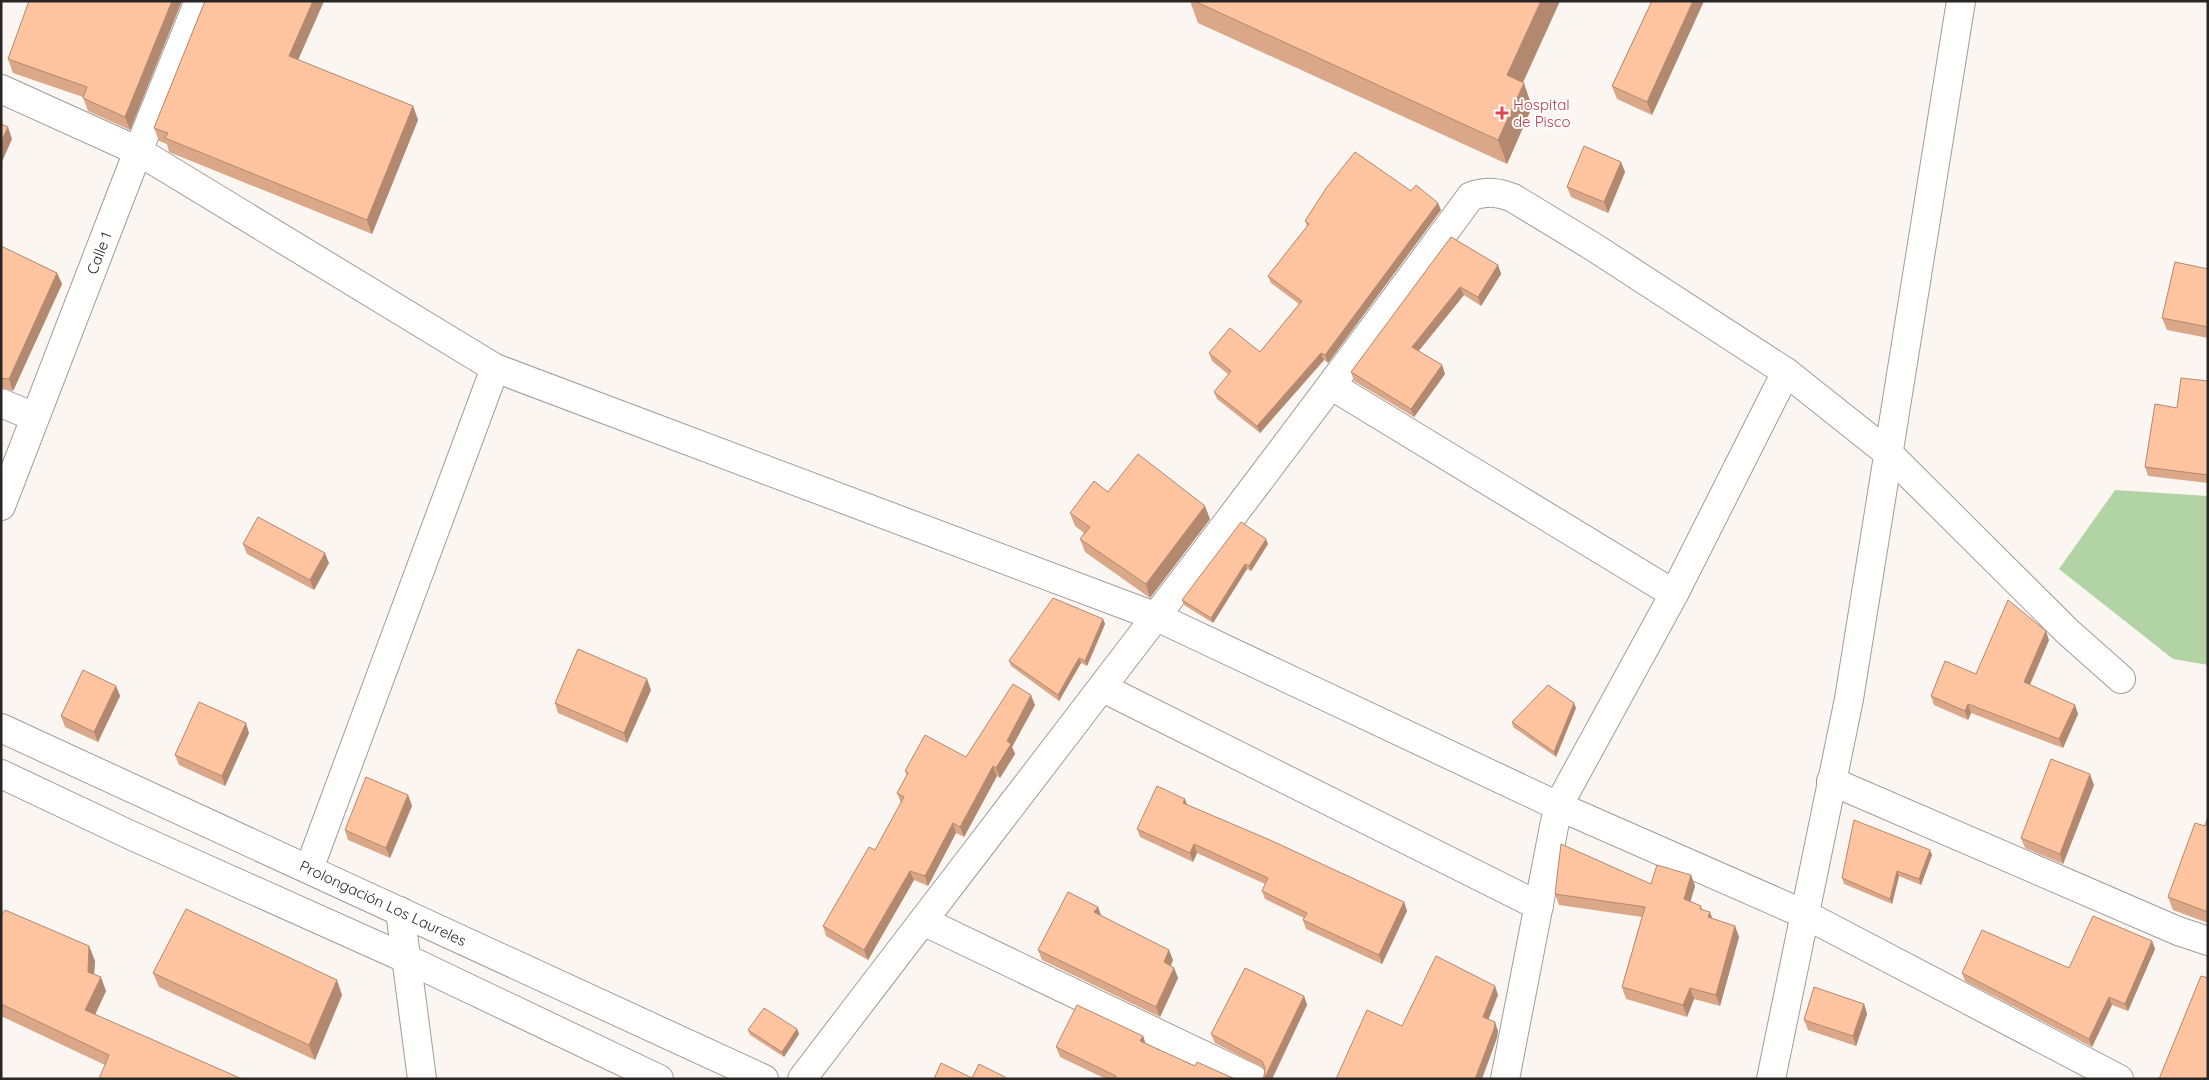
<svg xmlns="http://www.w3.org/2000/svg" width="2209" height="1080" font-family="Quicksand,sans-serif">
<style>
.green{fill:#b2d4a4}
.lines{fill:none;stroke-linecap:round;stroke-linejoin:round}
.minor-casing{stroke:#a19c99;stroke-width:30}
.minor{stroke:#fff;stroke-width:28}
.wall{fill:#daa889}
.shaded-wall{fill:#b2886f}
.building{fill:#fec39f;stroke:#b2886f}
.health-dot{fill:#e0444e;stroke:#fff;stroke-width:2}
.labels{text-anchor:middle;dominant-baseline:central;stroke-width:4;stroke-linejoin:round;paint-order:stroke}
.health-label{font-size:15px;fill:#be3a42;stroke:#fff;text-anchor:start}
.street-label{font-size:15px;fill:#282625;stroke:#fff}
</style>
<rect width="100%" height="100%" fill="#fcf6f3"/>
<!-- green -->
<polygon class="green" points="2115,490 2208,496 2208,665 2173,659 2059,569"/>
<g class="lines">
<!-- minor casing -->
<g class="minor-casing">
<g id="minor">
<polyline points="1,89 138,151 495,368 1157,617 1558,806 1804,914 2119,1079"/>
<polyline points="1332,386 1674,594"/>
<polyline points="1,403 35,417"/>
<polyline points="1,506 138,151 199,1"/>
<polyline points="1103,688 1539,906"/>
<polyline points="1,728 764,1079"/>
<polyline points="1,774 128,834 407,959 659,1079"/>
<polyline points="1831,781 2178,931 2208,941"/>
<polyline points="309,869 495,368"/>
<polyline points="400,911 422,1079"/>
<polyline points="923,921 1253,1079"/>
<path d="M802,1079C1026,785 1253,494 1471,196C1487,191 1498,192 1513,198L1592,246L1786,372L1888,453L2068,632L2121,679"/>
<polyline points="1505,1079 1558,806 1674,594 1786,372"/>
<polyline points="1771,1079 1849,699 1961,1"/>
</g>
</g>
<!-- minor -->
<use href="#minor" class="minor"/>
</g>
<!-- wall -->
<g class="wall">
<polygon points="182,1 130,130 88,111 83,97 13,73 8,59"/>
<polygon points="205,1 324,1 298,60 413,106 418,120 372,234 169,152 167,144 159,141 154,128"/>
<polygon points="1190,1 1560,1 1523,83 1532,107 1507,164 1198,23"/>
<polygon points="1652,1 1704,1 1652,115 1617,99 1612,86"/>
<polygon points="1621,162 1625,172 1608,213 1571,197 1567,187"/>
<polygon points="1411,191 1441,210 1328,363 1324,360 1260,433 1217,399 1214,392 1229,375 1212,361 1209,353 1260,352 1299,304 1271,283 1268,276 1307,226 1305,221"/>
<polygon points="1451,237 1498,265 1501,274 1481,306 1464,295 1419,351 1442,365 1445,374 1414,417 1354,381 1351,372"/>
<polygon points="1,246 57,273 62,284 13,391 1,388"/>
<polygon points="2208,269 2208,338 2167,330 2162,318"/>
<polygon points="2208,381 2208,483 2148,476 2145,467 2177,408"/>
<polygon points="1108,492 1210,519 1150,598 1085,552 1080,539 1084,533 1075,526 1070,513"/>
<polygon points="243,544 329,563 314,590 247,554"/>
<polygon points="1268,544 1251,571 1247,569 1213,623 1184,605 1182,600"/>
<polygon points="1103,619 1105,624 1087,666 1081,663 1059,701 1011,666 1009,661"/>
<polygon points="2049,640 2030,685 2078,714 2063,748 1971,713 1968,720 1934,705 1931,696 1976,674"/>
<polygon points="116,686 120,696 98,742 65,727 61,716"/>
<polygon points="651,690 627,743 558,713 555,703"/>
<polygon points="1035,705 1012,747 1015,754 1000,778 997,776 964,837 956,833 928,886 914,880 868,960 826,936 823,926 875,850 901,803 897,793 907,776 905,771 966,757"/>
<polygon points="1576,708 1556,757 1513,727 1512,722"/>
<polygon points="249,733 225,786 179,765 175,755"/>
<polygon points="2094,785 2063,864 2025,848 2021,838"/>
<polygon points="408,795 412,806 390,858 348,840 345,830"/>
<polygon points="1187,805 1404,902 1407,911 1382,964 1306,929 1303,920 1304,918 1265,899 1262,891 1265,884 1197,853 1193,862 1140,837 1137,829"/>
<polygon points="2208,817 2208,923 2173,910 2168,897 2205,826"/>
<polygon points="1932,855 1921,885 1899,876 1892,904 1844,884 1842,878"/>
<polygon points="1691,875 1695,886 1690,901 1701,906 1702,909 1712,919 1735,926 1739,937 1720,1006 1694,999 1687,1017 1626,999 1622,987 1642,917 1559,905 1555,894 1651,884"/>
<polygon points="1098,907 1101,916 1173,960 1171,966 1174,968 1178,978 1160,1017 1042,960 1038,950"/>
<polygon points="1,916 89,946 95,961 94,974 106,991 95,1015 242,1079 105,1065 1,1016"/>
<polygon points="2152,941 2155,949 2128,1011 2112,1005 2092,1047 1965,981 1962,973 2069,968"/>
<polygon points="153,973 342,995 315,1060 159,987"/>
<polygon points="1304,996 1307,1005 1272,1079 1262,1079 1264,1076 1265,1069 1215,1043 1211,1034"/>
<polygon points="1864,1004 1867,1014 1856,1046 1808,1030 1804,1020"/>
<polygon points="797,1029 799,1034 784,1057 750,1035 748,1030"/>
<polygon points="1143,1036 1146,1044 1195,1066 1235,1079 1106,1079 1060,1057 1056,1047"/>
</g>
<!-- shaded-wall -->
<g class="shaded-wall">
<polygon points="172,1 182,1 130,130 125,117"/>
<polygon points="313,1 324,1 294,69 289,56"/>
<polygon points="1541,1 1560,1 1515,99 1507,75"/>
<polygon points="1693,1 1704,1 1652,115 1647,102"/>
<polygon points="1524,83 1532,107 1507,164 1498,140"/>
<polygon points="413,106 418,120 372,234 367,220"/>
<polygon points="8,127 12,139 1,164 1,142"/>
<polygon points="1621,162 1625,172 1608,213 1604,202"/>
<polygon points="1438,203 1441,210 1328,363 1325,355"/>
<polygon points="1498,265 1501,274 1481,306 1478,297"/>
<polygon points="57,273 62,284 13,391 9,379"/>
<polygon points="1460,287 1464,295 1415,355 1412,347"/>
<polygon points="1321,353 1324,360 1260,433 1257,426"/>
<polygon points="1442,365 1445,374 1414,417 1411,409"/>
<polygon points="1205,506 1210,519 1150,598 1146,584"/>
<polygon points="1266,539 1268,544 1251,571 1249,566"/>
<polygon points="325,553 329,563 314,590 310,580"/>
<polygon points="1245,564 1247,569 1213,623 1211,618"/>
<polygon points="1103,619 1105,624 1087,666 1085,661"/>
<polygon points="2046,631 2049,640 2027,691 2024,682"/>
<polygon points="1079,658 1081,663 1059,701 1058,695"/>
<polygon points="647,679 651,690 627,743 624,733"/>
<polygon points="116,686 120,696 98,742 94,732"/>
<polygon points="1031,695 1035,705 1012,747 1015,754 1000,778 996,768 1007,741"/>
<polygon points="1574,703 1576,708 1556,757 1554,752"/>
<polygon points="1968,704 1971,713 1968,720 1965,711"/>
<polygon points="2075,705 2078,714 2063,748 2059,739"/>
<polygon points="246,723 249,733 225,786 222,776"/>
<polygon points="993,766 997,776 964,837 960,827"/>
<polygon points="2090,774 2094,785 2063,864 2060,854"/>
<polygon points="408,795 412,806 390,858 386,848"/>
<polygon points="1185,799 1188,807 1183,803"/>
<polygon points="953,823 956,833 928,886 925,876"/>
<polygon points="1194,844 1197,853 1193,862 1190,853"/>
<polygon points="1930,850 1932,855 1921,885 1919,879"/>
<polygon points="910,871 914,880 868,960 864,950"/>
<polygon points="1897,871 1899,876 1892,904 1890,899"/>
<polygon points="1691,875 1695,886 1688,910 1684,899"/>
<polygon points="1404,902 1407,911 1382,964 1379,955"/>
<polygon points="1098,907 1102,918 1094,912"/>
<polygon points="1710,912 1714,923 1708,917"/>
<polygon points="1735,926 1739,937 1720,1006 1716,995"/>
<polygon points="2152,941 2155,949 2128,1011 2125,1004"/>
<polygon points="89,946 95,961 93,987 88,972"/>
<polygon points="1169,950 1173,960 1167,973 1164,962"/>
<polygon points="1174,968 1178,978 1160,1017 1156,1007"/>
<polygon points="101,977 106,991 90,1025 85,1010"/>
<polygon points="337,980 342,995 315,1060 309,1045"/>
<polygon points="1495,986 1498,995 1486,1026 1483,1017"/>
<polygon points="1690,988 1694,999 1687,1017 1683,1005"/>
<polygon points="1304,996 1307,1005 1272,1079 1264,1079"/>
<polygon points="2109,997 2112,1005 2092,1047 2089,1039"/>
<polygon points="1864,1004 1867,1014 1856,1046 1853,1036"/>
<polygon points="1495,1022 1498,1031 1497,1038 1482,1079 1475,1079"/>
<polygon points="797,1029 799,1034 784,1057 782,1052"/>
<polygon points="1143,1036 1146,1045 1140,1041"/>
</g>
<!-- building -->
<g class="building">
<polygon points="29,1 172,1 125,117 83,98 87,87 8,59"/>
<polygon points="205,1 313,1 289,56 413,106 367,220 165,138 168,133 154,128"/>
<polygon points="1194,1 1541,1 1507,75 1524,83 1498,140"/>
<polygon points="1652,1 1693,1 1647,102 1612,86"/>
<polygon points="1,124 8,127 1,142"/>
<polygon points="1584,146 1621,162 1604,202 1567,187"/>
<polygon points="1355,152 1411,191 1416,185 1438,203 1325,355 1321,353 1257,426 1214,392 1231,371 1209,353 1230,328 1260,352 1302,301 1268,276 1309,224 1305,221 1327,187"/>
<polygon points="1451,237 1498,265 1478,297 1460,287 1412,347 1442,365 1411,409 1351,372"/>
<polygon points="1,246 57,273 9,379 1,378"/>
<polygon points="2175,262 2208,269 2208,327 2162,318"/>
<polygon points="2181,378 2208,381 2208,475 2145,467 2155,404 2177,408"/>
<polygon points="1138,454 1205,506 1146,584 1080,539 1090,527 1070,513 1094,481 1108,492"/>
<polygon points="258,517 325,553 310,580 243,544"/>
<polygon points="1241,522 1266,539 1249,566 1245,564 1211,618 1182,600"/>
<polygon points="1053,598 1103,619 1085,661 1079,658 1058,695 1009,661"/>
<polygon points="2008,600 2046,631 2024,682 2075,705 2059,739 1968,704 1965,711 1931,696 1945,661 1976,674"/>
<polygon points="578,649 647,679 624,733 555,703"/>
<polygon points="83,670 116,686 94,732 61,716"/>
<polygon points="1013,684 1031,695 1007,741 1011,744 996,768 993,766 960,827 953,823 925,876 910,871 864,950 823,926 869,847 875,850 904,797 897,793 908,773 905,771 925,735 966,757"/>
<polygon points="1548,685 1574,703 1554,752 1512,722"/>
<polygon points="199,702 246,723 222,776 175,755"/>
<polygon points="2051,759 2090,774 2060,854 2021,838"/>
<polygon points="366,777 408,795 386,848 345,830"/>
<polygon points="1157,786 1185,799 1183,803 1270,840 1404,902 1379,955 1303,920 1307,913 1262,891 1268,878 1194,844 1190,853 1137,829"/>
<polygon points="2208,817 2208,912 2168,897 2195,823 2205,826"/>
<polygon points="1854,820 1930,850 1919,879 1897,871 1890,899 1842,878"/>
<polygon points="1561,844 1651,884 1657,865 1691,875 1684,899 1701,906 1700,909 1710,912 1708,917 1735,926 1716,995 1690,988 1683,1005 1622,987 1645,907 1555,894"/>
<polygon points="1068,892 1098,907 1094,912 1169,950 1164,962 1174,968 1156,1007 1038,950"/>
<polygon points="186,909 337,980 309,1045 153,973"/>
<polygon points="5,910 89,946 88,972 101,977 85,1010 242,1079 99,1079 109,1055 1,1004 1,916"/>
<polygon points="2093,916 2152,941 2125,1004 2109,997 2089,1039 1962,973 1982,930 2069,968"/>
<polygon points="1436,956 1495,986 1483,1017 1495,1022 1494,1029 1475,1079 1336,1079 1367,1010 1402,1026"/>
<polygon points="1245,968 1304,996 1264,1079 1262,1079 1264,1076 1265,1068 1262,1061 1211,1034"/>
<polygon points="2201,976 2208,978 2208,1079 2159,1079"/>
<polygon points="1814,987 1864,1004 1853,1036 1804,1020"/>
<polygon points="1077,1005 1143,1036 1140,1041 1195,1066 1197,1062 1235,1079 1115,1079 1116,1076 1056,1047"/>
<polygon points="764,1008 797,1029 782,1052 748,1030"/>
<polygon points="941,1063 972,1078 979,1064 1005,1077 1004,1079 934,1079"/>
</g>
<!-- markers -->
<path class="health-dot" d="M1499.5 105.5h5v5h5v5h-5v5h-5v-5h-5v-5h5z"/>
<g class="labels">
<!-- health labels -->
<g class="health-label">
<text x="1513" y="104">Hospital<tspan x="1513" dy="17">de Pisco</tspan></text>
</g>
<!-- street labels -->
<g class="street-label">
<text transform="translate(99 253) rotate(-69)">Calle 1</text>
<text transform="translate(383 903) rotate(25)">Prolongación Los Laureles</text>
</g>
</g>
<!-- border -->
<rect width="2209" height="1080" fill="none" stroke="#282625" stroke-width="5"/>
</svg>
